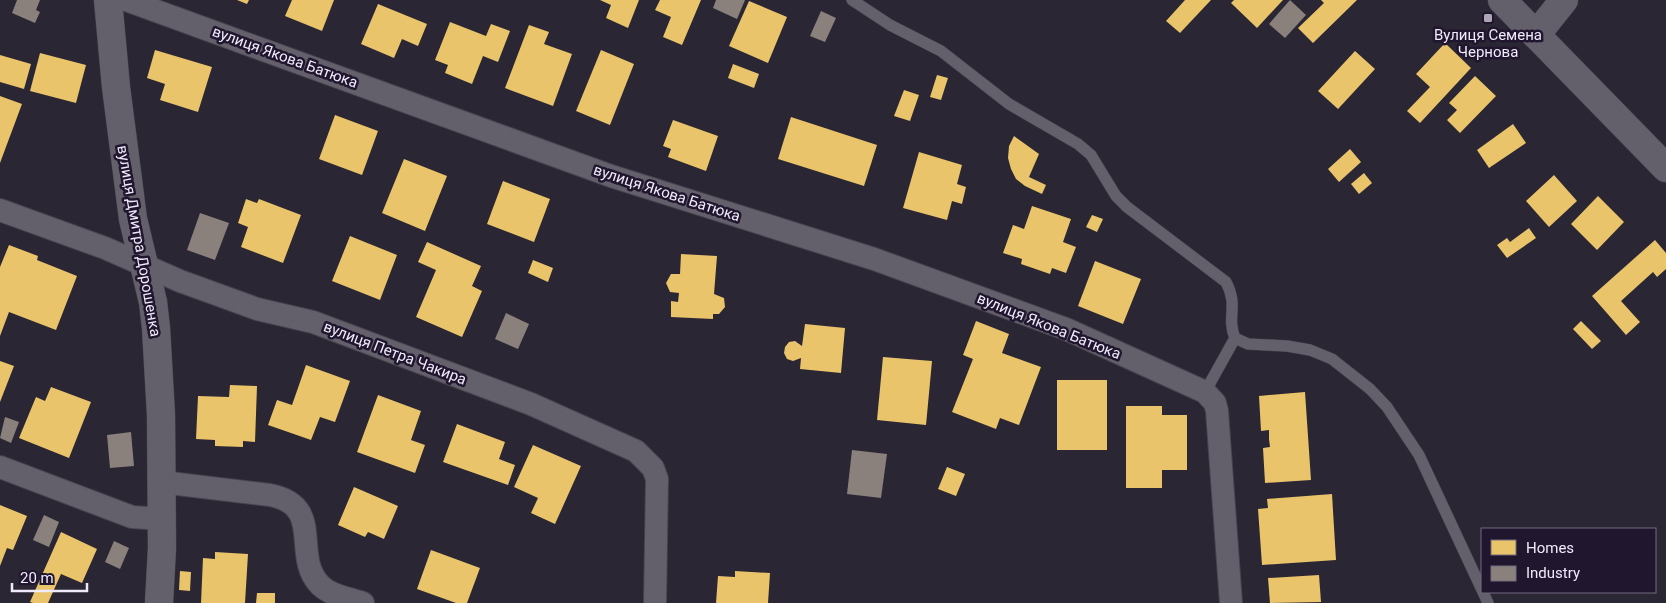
<svg xmlns="http://www.w3.org/2000/svg" width="1666" height="603" font-family="Roboto,sans-serif">
<style>
.homes{fill:#e9c46a}
.industry{fill:#8a817c}
.lines{fill:none;stroke-linecap:round;stroke-linejoin:round}
.service-casing{stroke:#47444f;stroke-width:12}
.minor-casing{stroke:#47444f;stroke-width:24}
.tertiary-casing{stroke:#47444f;stroke-width:29}
.service{stroke:#64606b;stroke-width:11}
.minor{stroke:#64606b;stroke-width:22}
.tertiary{stroke:#64606b;stroke-width:28}
.poi-dot{fill:#aba5b5;stroke:#20162e;stroke-width:2}
.labels{text-anchor:middle;dominant-baseline:central;stroke-width:5;stroke-linejoin:round;paint-order:stroke}
.poi-label{font-size:15px;fill:#f0eafb;stroke:#20162e}
.street-label{font-size:15px;fill:#f0eafb;stroke:#20162e}
</style>
<rect width="100%" height="100%" fill="#2a2633"/>
<!-- homes -->
<g class="homes">
<polygon points="237,0 249,0 247,4"/>
<polygon points="292,0 334,0 322,31 285,16"/>
<polygon points="600,0 639,0 628,28 606,18 611,5"/>
<polygon points="660,0 701,0 682,45 663,37 671,17 655,10"/>
<polygon points="1185,0 1211,0 1180,33 1166,21"/>
<polygon points="1234,0 1283,0 1257,28 1231,3"/>
<polygon points="1321,0 1357,0 1313,43 1298,28 1324,3"/>
<polygon points="749,1 787,17 768,63 729,46"/>
<polygon points="378,4 427,24 418,46 402,39 394,58 361,44"/>
<polygon points="450,22 486,36 491,24 510,31 498,62 483,56 472,84 445,73 448,65 435,60"/>
<polygon points="529,25 549,32 544,44 572,54 553,106 505,88"/>
<polygon points="1445,43 1471,68 1420,123 1407,111 1430,87 1416,74"/>
<polygon points="155,50 212,67 198,112 160,100 165,84 147,78"/>
<polygon points="601,50 634,64 610,125 576,111"/>
<polygon points="1355,51 1375,69 1338,109 1318,91"/>
<polygon points="40,53 86,65 76,103 30,91"/>
<polygon points="0,55 31,64 24,89 0,82"/>
<polygon points="733,64 759,74 754,88 728,78"/>
<polygon points="937,75 948,78 941,100 930,97"/>
<polygon points="1475,76 1496,96 1460,133 1447,120 1457,110 1449,103"/>
<polygon points="904,90 919,95 910,121 894,116"/>
<polygon points="0,96 22,104 0,163"/>
<polygon points="335,115 378,131 362,175 319,159"/>
<polygon points="791,117 877,145 864,186 778,159"/>
<polygon points="673,120 718,136 706,171 668,157 671,149 663,146"/>
<polygon points="1513,124 1526,143 1489,168 1477,150"/>
<polygon points="1014,136 1039,154 1029,177 1046,185 1042,194 1025,186 1016,179 1011,169 1008,158 1009,146"/>
<polygon points="1350,149 1361,162 1339,182 1328,169"/>
<polygon points="919,152 962,165 957,184 966,187 962,204 952,201 947,220 903,208"/>
<polygon points="404,159 447,176 425,231 382,213"/>
<polygon points="1364,173 1372,183 1359,194 1351,184"/>
<polygon points="1554,175 1577,201 1549,227 1526,201"/>
<polygon points="503,181 550,199 534,242 487,224"/>
<polygon points="1598,196 1624,222 1597,250 1571,224"/>
<polygon points="246,199 257,203 259,199 301,215 283,263 241,247 248,227 238,223"/>
<polygon points="1032,206 1071,219 1063,242 1076,247 1066,273 1052,268 1050,274 1021,264 1022,259 1003,253 1013,225 1024,229"/>
<polygon points="1092,215 1103,219 1097,232 1086,227"/>
<polygon points="1529,228 1536,238 1507,258 1497,245 1507,238 1510,242"/>
<polygon points="350,236 397,255 380,300 332,281"/>
<polygon points="1655,240 1666,253 1666,269 1657,277 1653,272 1621,301 1640,322 1626,335 1592,296"/>
<polygon points="427,242 481,266 472,286 482,291 462,337 416,317 436,270 418,262"/>
<polygon points="9,245 38,256 37,260 77,276 56,330 9,312 0,336 0,267"/>
<polygon points="681,254 717,256 714,294 724,298 725,307 719,314 713,314 713,319 671,317 671,301 678,302 679,293 670,292 666,283 671,274 680,274"/>
<polygon points="533,260 553,268 548,282 528,273"/>
<polygon points="1095,261 1141,279 1123,324 1078,306"/>
<polygon points="976,321 1009,334 1002,353 1041,367 1019,425 1000,418 996,429 952,412 973,359 963,355"/>
<polygon points="1581,321 1601,341 1592,349 1573,329"/>
<polygon points="805,324 845,328 841,373 800,369 801,358 793,361 787,359 784,353 785,347 789,342 795,341 802,346"/>
<polygon points="883,357 932,361 926,425 877,420"/>
<polygon points="0,361 14,366 0,402"/>
<polygon points="306,365 350,381 335,422 320,417 311,440 268,425 277,400 292,405"/>
<rect x="1057" y="380" width="50" height="70"/>
<polygon points="230,385 257,386 255,442 243,441 243,447 215,446 215,440 196,439 198,396 229,397"/>
<polygon points="51,387 91,402 69,458 19,438 36,397 45,401"/>
<polygon points="1305,392 1311,480 1265,483 1263,448 1270,447 1269,439 1269,430 1261,431 1259,396"/>
<polygon points="378,395 421,411 411,440 425,445 415,473 357,452"/>
<polygon points="1126,406 1162,406 1162,415 1187,415 1187,470 1162,470 1162,488 1126,488"/>
<polygon points="457,424 505,442 499,459 515,465 508,485 443,462"/>
<polygon points="533,445 581,466 555,524 531,513 538,498 514,487"/>
<polygon points="947,467 965,474 956,496 938,489"/>
<polygon points="354,487 398,506 384,539 368,532 365,537 338,525"/>
<polygon points="1332,494 1336,560 1262,565 1258,509 1268,508 1267,499"/>
<polygon points="0,505 27,516 13,550 7,548 0,566"/>
<polygon points="61,532 97,549 82,583 61,574 48,603 33,603 30,602"/>
<polygon points="431,550 480,568 467,603 456,603 417,589"/>
<polygon points="215,552 248,554 245,603 201,603 203,558 215,559"/>
<polygon points="180,571 191,572 190,591 179,590"/>
<polygon points="735,571 770,573 768,603 716,603 718,576 735,577"/>
<polygon points="1319,575 1321,602 1270,603 1268,578"/>
<polygon points="257,593 275,593 275,603 256,603"/>
</g>
<!-- industry -->
<g class="industry">
<polygon points="17,0 40,0 36,10 40,12 35,23 12,13"/>
<polygon points="716,0 745,0 737,19 713,8"/>
<polygon points="1290,0 1306,15 1285,38 1269,24"/>
<polygon points="821,11 836,18 825,42 810,36"/>
<polygon points="200,213 229,223 215,260 187,250"/>
<polygon points="506,313 529,324 518,349 495,339"/>
<polygon points="5,417 19,422 11,443 0,438"/>
<polygon points="131,432 134,466 110,468 107,435"/>
<polygon points="852,450 887,454 881,498 847,494"/>
<polygon points="44,515 59,522 49,547 33,540"/>
<polygon points="114,541 129,548 120,569 105,562"/>
</g>
<g class="lines">
<!-- service casing -->
<g class="service-casing">
<g id="service">
<path d="M852,0L890,25L941,51L1009,104L1078,144L1091,155L1116,196L1127,207L1226,282C1239,307 1226,316 1235,338L1248,344L1287,346L1310,350L1332,359L1370,389L1387,407L1419,455L1482,590"/>
<polyline points="1205,392 1235,338"/>
<polyline points="1483,592 1488,603"/>
</g>
</g>
<!-- minor casing -->
<g class="minor-casing">
<g id="minor">
<polyline points="126,0 611,176 874,259 1066,329 1205,392 1215,403 1217,411 1231,603"/>
<polyline points="0,210 105,248 180,281 257,309 313,322 531,404 636,451 653,468 657,479 655,603"/>
<polyline points="0,467 132,517 162,519"/>
<path d="M161,482L270,495C326,506 291,555 320,585C331,596 349,598 363,603"/>
</g>
</g>
<!-- tertiary casing -->
<g class="tertiary-casing">
<g id="tertiary">
<polyline points="108,0 116,87 133,219 153,302 156,328 161,415 162,548 159,603"/>
<polyline points="1502,0 1666,168"/>
<polyline points="1536,35 1564,0"/>
</g>
</g>
<!-- service -->
<use href="#service" class="service"/>
<!-- minor -->
<use href="#minor" class="minor"/>
<!-- tertiary -->
<use href="#tertiary" class="tertiary"/>
</g>
<!-- markers -->
<rect class="poi-dot" x="1483" y="13" width="10" height="10" rx="2.5"/>
<g class="labels">
<!-- poi labels -->
<g class="poi-label">
<text x="1488" y="35">Вулиця Семена<tspan x="1488" dy="17">Чернова</tspan></text>
</g>
<!-- street labels -->
<g class="street-label">
<text transform="translate(285 57) rotate(20)">вулиця Якова Батюка</text>
<text transform="translate(667 193) rotate(18)">вулиця Якова Батюка</text>
<text transform="translate(139 241) rotate(80)">вулиця Дмитра Дорошенка</text>
<text transform="translate(1049 326) rotate(22)">вулиця Якова Батюка</text>
<text transform="translate(395 353) rotate(21)">вулиця Петра Чакира</text>
</g>
</g>
<!-- legend -->
<rect x="1481" y="528" width="175" height="65" fill="#20162e" stroke="#736b80"/>
<rect x="1491" y="540" width="25" height="15" fill="#e9c46a" stroke="#736b80"/>
<text x="1526" y="553" font-size="15" fill="#f0eafb">Homes</text>
<rect x="1491" y="566" width="25" height="15" fill="#8a817c" stroke="#736b80"/>
<text x="1526" y="578" font-size="15" fill="#f0eafb">Industry</text>
<!-- scale -->
<path d="M12 583v8h75v-8" fill="none" stroke="#f0eafb" stroke-width="2.5"/>
<text x="20" y="583" font-size="15" fill="#f0eafb" stroke="#20162e" stroke-width="4" paint-order="stroke">20 m</text>
</svg>
